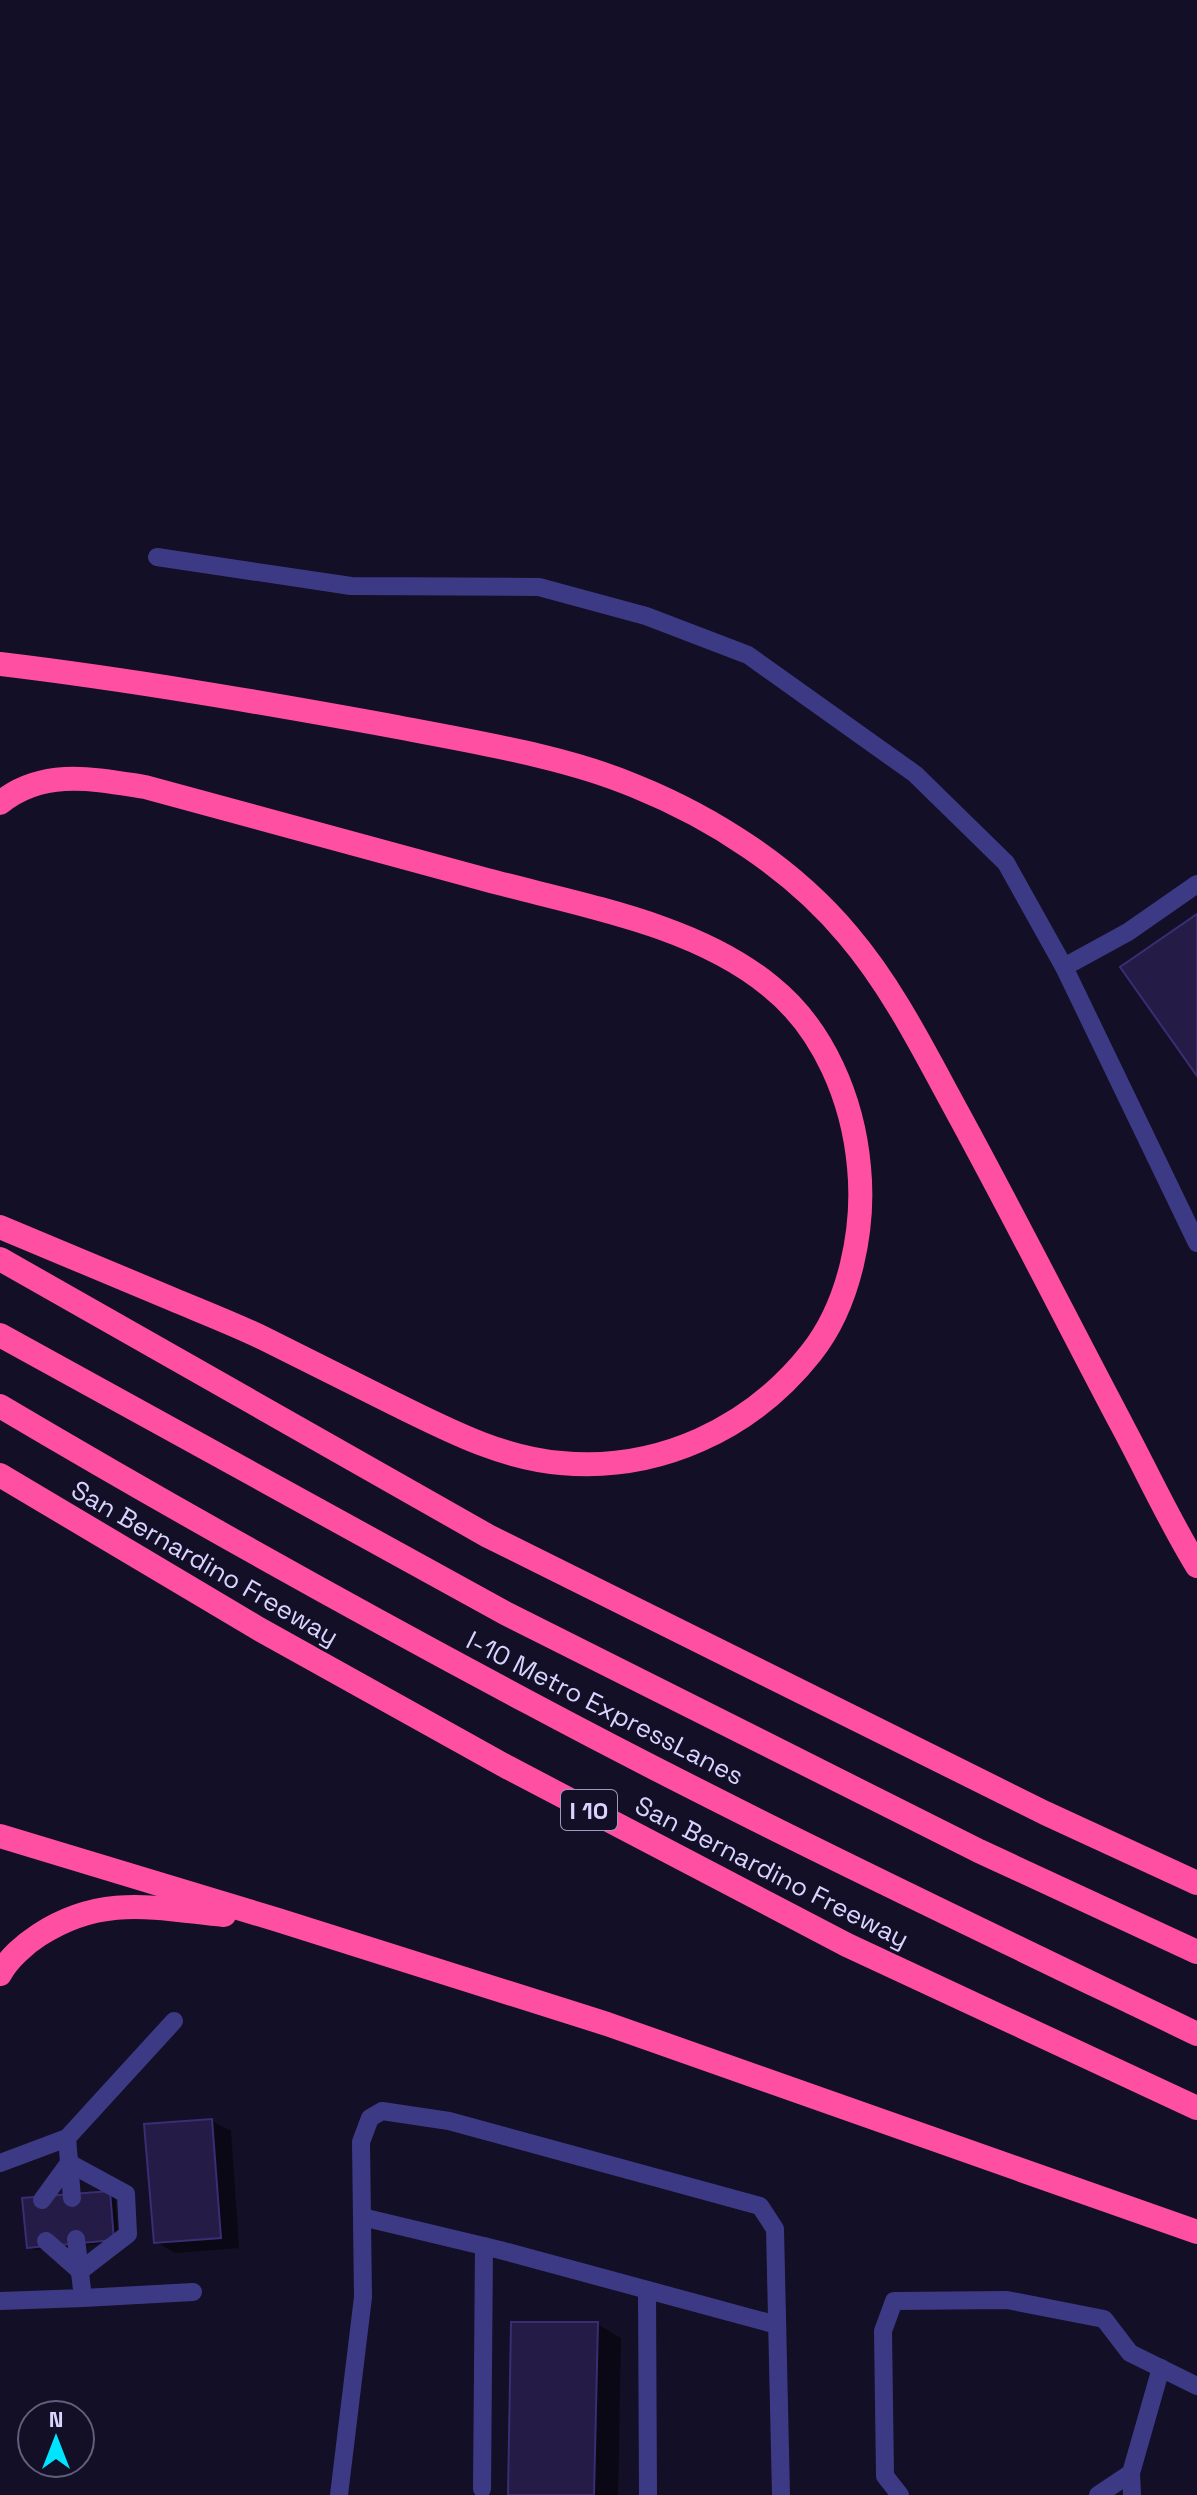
<svg xmlns="http://www.w3.org/2000/svg" width="1197" height="2495" font-family="'Space Grotesk',sans-serif">
<style>
.shadow{fill:#0007}
.building{fill:#241b47;stroke:#3b2d73;stroke-width:2}
.lines{fill:none;stroke-linecap:round;stroke-linejoin:round}
.lane{stroke:#3d3a85;stroke-width:18}
.highway{stroke:#ff4fa3;stroke-width:24}
.labels{text-anchor:middle;dominant-baseline:central;stroke-width:6;stroke-linejoin:round;paint-order:stroke}
.shield{fill:#130f26;stroke:#9e99be;stroke-width:2}
.shield-label{font-size:24px;font-weight:bold;fill:#d9d4ff}
.street-label{font-size:26px;fill:#d9d4ff;stroke:#130f26}
</style>
<rect width="100%" height="100%" fill="#130f26"/>
<!-- shadow -->
<g class="shadow">
<polygon points="212,2121 231,2131 239,2248 175,2253 156,2242"/>
<polygon points="109,2193 115,2197 119,2242 34,2250 29,2246"/>
<polygon points="597,2324 621,2338 618,2495 510,2495"/>
</g>
<!-- building -->
<g class="building">
<polygon points="1197,914 1197,1076 1120,967"/>
<polygon points="212,2119 221,2238 154,2243 144,2124"/>
<polygon points="110,2191 114,2240 27,2248 22,2198"/>
<polygon points="511,2322 598,2322 594,2495 508,2495"/>
</g>
<g class="lines">
<!-- lane -->
<g class="lane">
<polyline points="157,557 351,586 539,587 646,616 748,655 915,774 1006,863 1064,967 1128,932 1197,884"/>
<polyline points="1064,967 1197,1243"/>
<polyline points="67,2138 174,2021"/>
<polyline points="0,2163 67,2138 72,2198"/>
<polyline points="42,2200 69,2163 126,2194 128,2234 80,2271 46,2241"/>
<polyline points="362,2217 500,2250 777,2325"/>
<polyline points="647,2290 648,2495"/>
<polyline points="83,2298 193,2292"/>
<polyline points="0,2301 83,2298 76,2239"/>
<polyline points="1131,2473 1132,2495"/>
<polyline points="482,2489 484,2246"/>
<polyline points="339,2495 363,2297 361,2142 370,2118 382,2111 449,2121 760,2206 775,2229 781,2495"/>
<polyline points="900,2495 885,2476 883,2331 894,2301 1007,2300 1104,2319 1130,2353 1197,2386"/>
<polyline points="1098,2495 1131,2473 1161,2368"/>
</g>
<!-- highway -->
<g class="highway">
<path d="M0,664C133,680 265,703 397,727C473,742 564,756 635,786C714,818 793,869 848,935C894,989 926,1055 960,1117C1016,1220 1069,1325 1124,1429C1148,1474 1170,1522 1197,1566"/>
<path d="M0,803C43,768 94,779 145,787C259,818 373,849 487,880C580,905 695,924 770,986C824,1029 853,1100 859,1167C865,1228 850,1304 811,1353C751,1429 658,1472 561,1463C501,1458 448,1430 395,1404C351,1382 307,1360 263,1338C234,1324 203,1312 172,1299C115,1275 57,1251 0,1227"/>
<polyline points="0,1259 488,1536 1045,1813 1197,1883"/>
<polyline points="0,1335 505,1613 979,1851 1197,1952"/>
<path d="M0,1406C174,1509 350,1607 528,1702C747,1819 973,1926 1197,2034"/>
<polyline points="0,1475 259,1629 507,1767 847,1945 1197,2108"/>
<polyline points="0,1836 278,1920 607,2024 1197,2232"/>
<path d="M0,1974C8,1959 25,1944 39,1935C102,1894 154,1908 224,1915"/>
</g>
</g>
<g class="labels">
<!-- shield labels -->
<rect class="shield" x="561" y="1790" width="56" height="40" rx="6"/>
<g class="shield-label">
<text x="589" y="1810">I 10</text>
</g>
<!-- street labels -->
<g class="street-label">
<text transform="translate(205 1563) rotate(30)">San Bernardino Freeway</text>
<text transform="translate(605 1708) rotate(27)">I-10 Metro ExpressLanes</text>
<text transform="translate(772 1872) rotate(27)">San Bernardino Freeway</text>
</g>
</g>
<!-- north arrow -->
<g transform="translate(56 2439)"><circle r="38" fill="#130f26" stroke="#625e7d" stroke-width="2"/>
<path d="M0-6L14 30L0 20L-14 30Z" fill="#00e5ff"/>
<text y="-12" font-size="22" font-weight="bold" text-anchor="middle" fill="#d9d4ff">N</text>
</g>
</svg>
